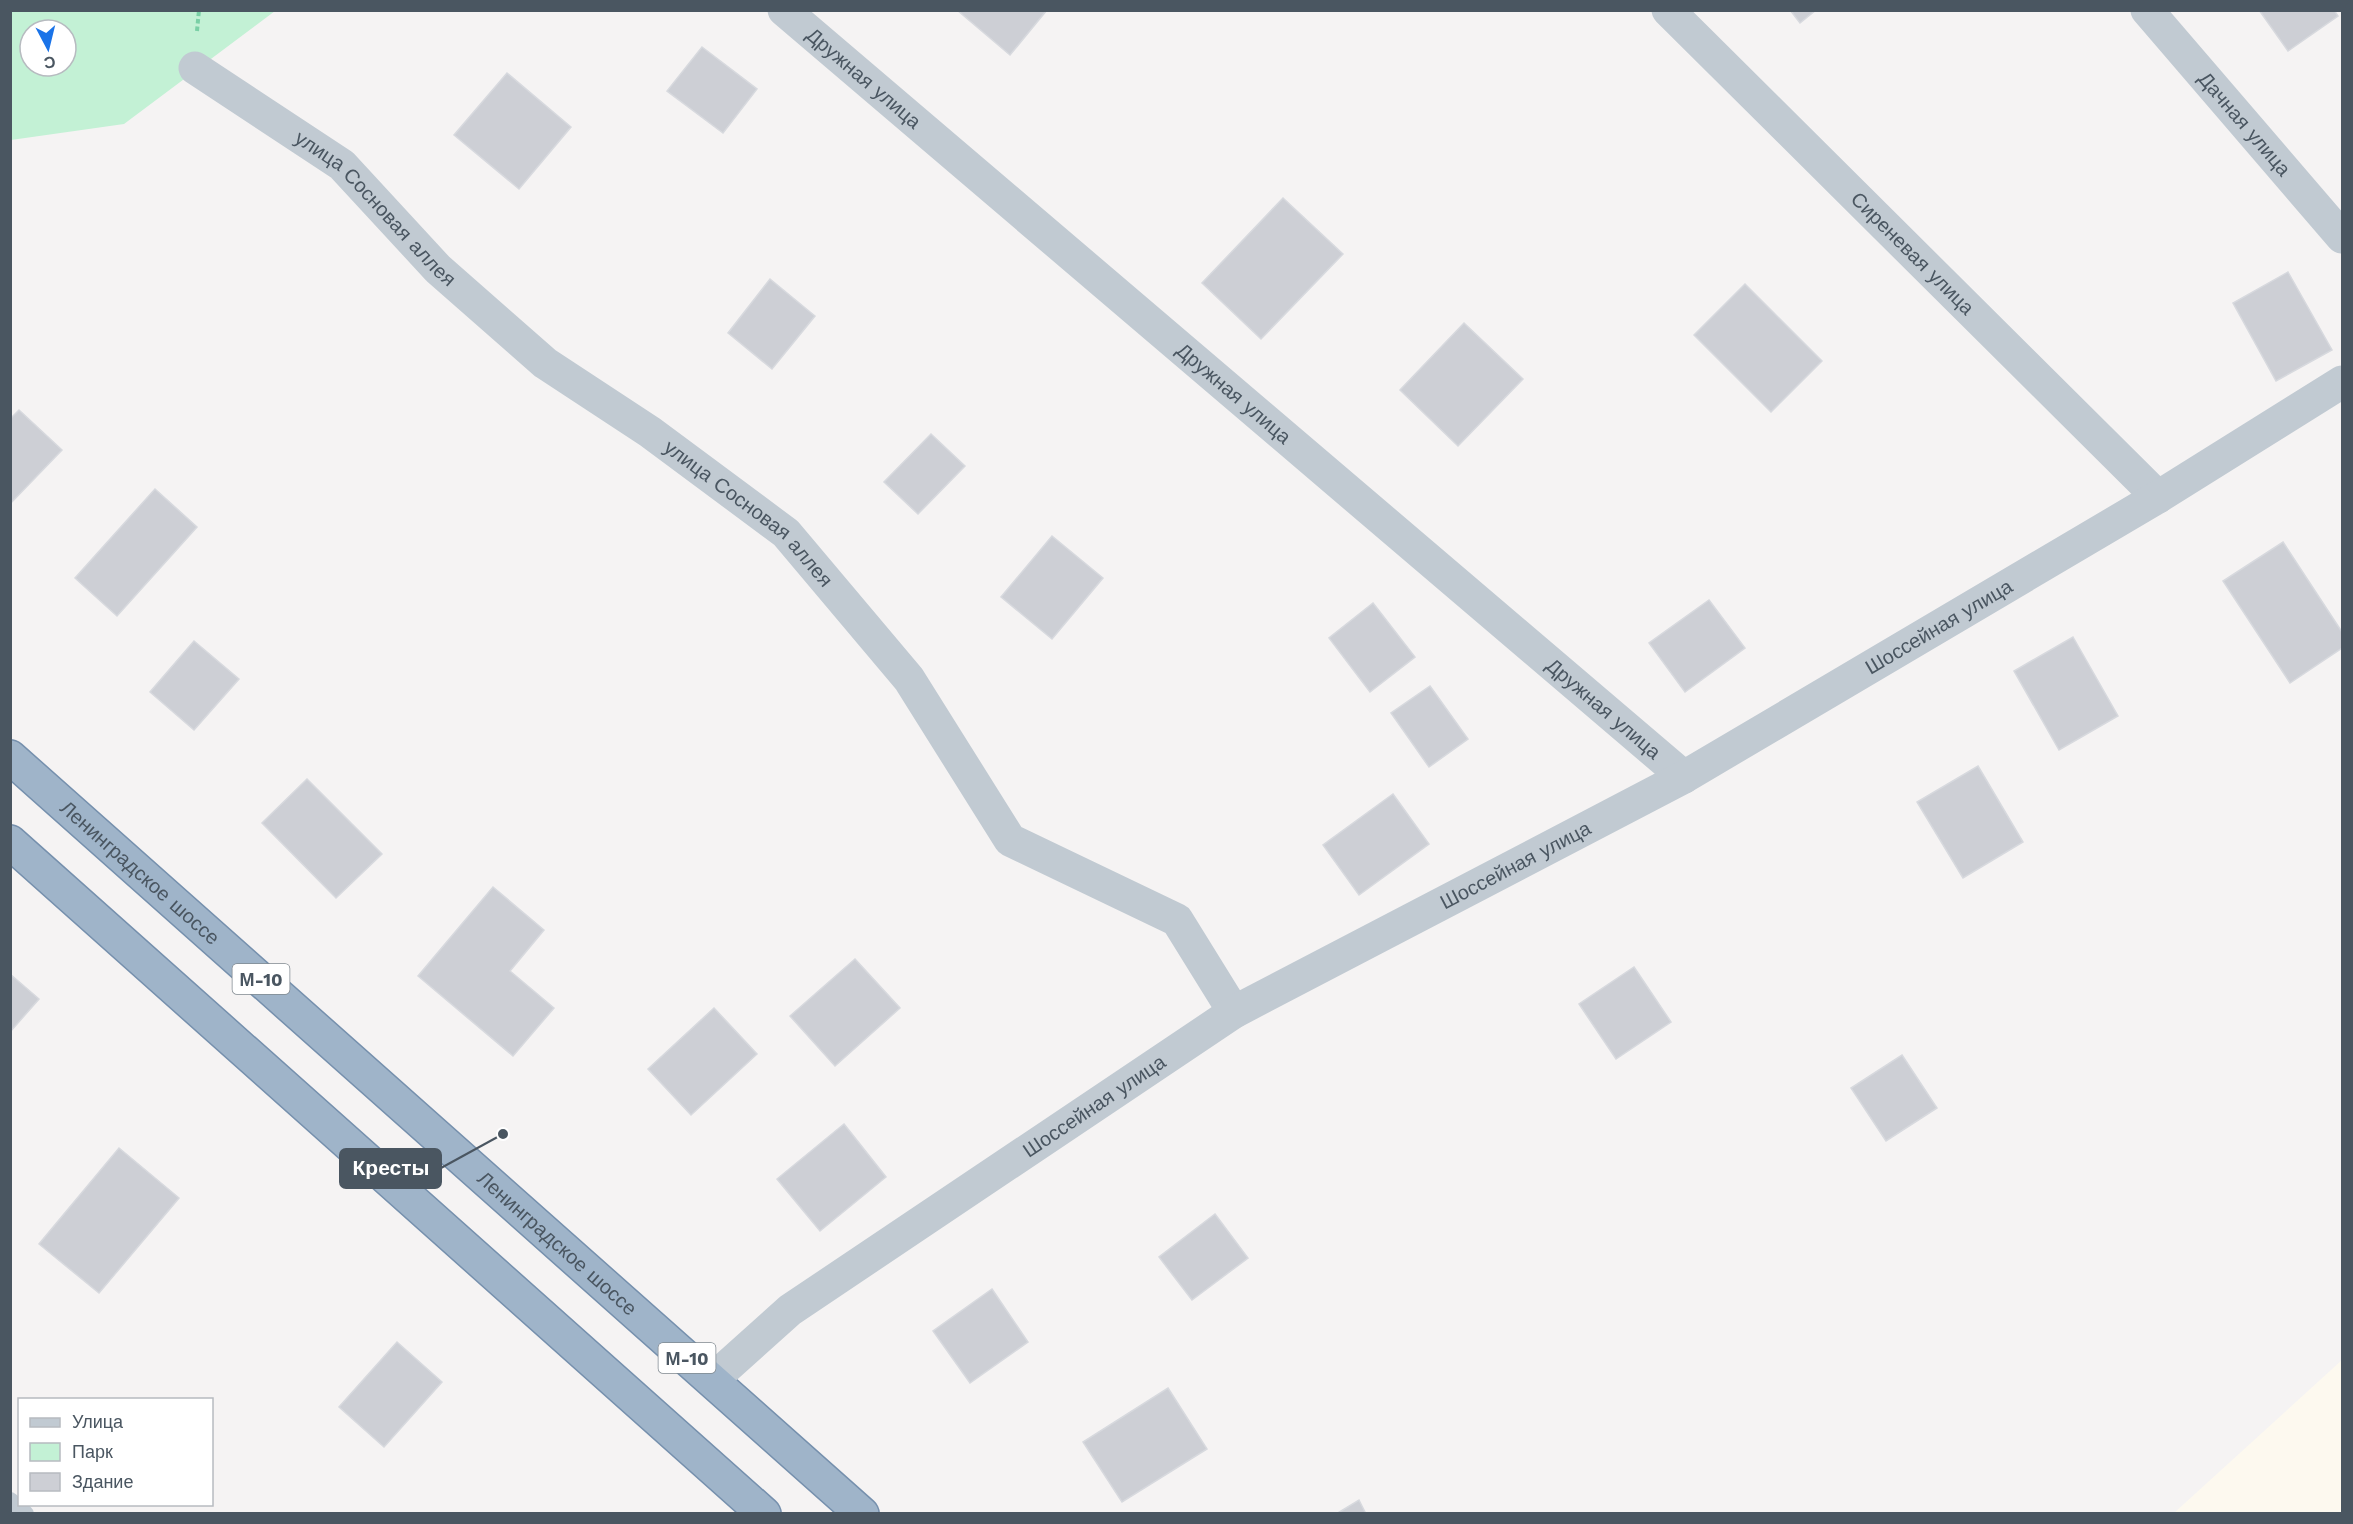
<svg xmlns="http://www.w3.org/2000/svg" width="2353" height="1524" font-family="'Work Sans',sans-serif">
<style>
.commercial{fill:#fdf9ef}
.green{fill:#c3f1d5;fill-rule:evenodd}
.building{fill:#cdcfd5;stroke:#d7d9de;stroke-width:1.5}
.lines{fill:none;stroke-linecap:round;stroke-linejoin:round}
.trunk-casing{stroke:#7690ad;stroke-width:36}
.path{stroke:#7ad0a6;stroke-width:4;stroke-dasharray:4.5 3;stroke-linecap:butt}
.service{stroke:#c1cad2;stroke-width:18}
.minor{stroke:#c1cad2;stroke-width:33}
.trunk{stroke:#9fb4c9;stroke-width:33}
.labels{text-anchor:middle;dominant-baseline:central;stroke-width:4.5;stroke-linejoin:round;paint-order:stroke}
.shield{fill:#fff;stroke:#808990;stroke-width:1.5}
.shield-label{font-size:18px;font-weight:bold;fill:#4a5661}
.street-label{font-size:20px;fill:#4a5661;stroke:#fff}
.leader{fill:none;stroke:#4a5661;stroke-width:2}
.callout-dot{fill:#4a5661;stroke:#fff;stroke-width:2}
.callout{fill:#4a5661;stroke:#4a5661;stroke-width:2}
.callout-label{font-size:21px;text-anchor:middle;font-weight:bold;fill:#fff}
</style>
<rect width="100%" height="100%" fill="#f5f3f3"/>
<!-- commercial -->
<polygon class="commercial" points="2342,1360 2342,1513 2174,1513"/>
<!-- green -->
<path class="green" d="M14,11H275L124,124L11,140L10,13ZM30,30H66V66H30Z"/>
<!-- building -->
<g class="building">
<polygon points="957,10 1047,10 1010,55"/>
<polygon points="1790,10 1816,10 1800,23"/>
<polygon points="2259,10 2334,10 2338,16 2288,51"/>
<polygon points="702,47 757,89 723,133 667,91"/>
<polygon points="507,73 571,127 519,189 454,135"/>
<polygon points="1283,198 1343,254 1261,339 1202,283"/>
<polygon points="2288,272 2332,350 2276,381 2233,303"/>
<polygon points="770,279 815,316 772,369 728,333"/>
<polygon points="1745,284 1822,361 1771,412 1694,335"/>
<polygon points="1464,323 1523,379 1458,446 1400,390"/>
<polygon points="19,410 62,450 10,504 10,419"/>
<polygon points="931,434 965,466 918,514 884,482"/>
<polygon points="155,489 197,527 117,616 75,578"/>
<polygon points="1052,536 1103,578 1052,639 1001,597"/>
<polygon points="2283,542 2342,632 2342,648 2290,683 2223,581"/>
<polygon points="1709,600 1745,648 1685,692 1649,643"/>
<polygon points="1373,603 1415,657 1370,692 1329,638"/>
<polygon points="2073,637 2118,716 2059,750 2014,671"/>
<polygon points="194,641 239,679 194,730 150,692"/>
<polygon points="1430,686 1468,739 1429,767 1391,713"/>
<polygon points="1978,766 2023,842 1963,878 1917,802"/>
<polygon points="307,779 382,854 336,898 262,823"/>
<polygon points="1393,794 1429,844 1359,895 1323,845"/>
<polygon points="493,887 544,930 510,971 554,1008 513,1056 418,976"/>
<polygon points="855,959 900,1008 835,1066 790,1016"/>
<polygon points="1634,967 1671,1022 1616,1059 1579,1004"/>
<polygon points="10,974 39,999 10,1032"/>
<polygon points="714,1008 757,1054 691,1115 648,1069"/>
<polygon points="1902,1055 1937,1108 1886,1141 1851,1088"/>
<polygon points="844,1124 886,1177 820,1231 777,1179"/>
<polygon points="119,1148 179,1198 99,1293 39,1244"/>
<polygon points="1215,1214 1248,1258 1192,1300 1159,1257"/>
<polygon points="992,1289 1028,1342 970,1383 933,1331"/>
<polygon points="397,1342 442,1382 384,1447 339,1407"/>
<polygon points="1168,1388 1207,1449 1122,1502 1083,1442"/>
<polygon points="1359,1500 1366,1514 1336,1514"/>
</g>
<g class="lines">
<!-- trunk casing -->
<g class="trunk-casing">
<g id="trunk">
<path id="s6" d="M10,757L862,1514"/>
<polyline points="10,842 764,1514"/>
</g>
</g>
<!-- path -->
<polyline class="path" points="197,31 199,10"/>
<!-- service -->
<polyline class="service" points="10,1501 25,1514"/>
<!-- minor -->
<g class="minor">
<path id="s1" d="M784,10L1684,777"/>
<path id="s2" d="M1668,10L2158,497"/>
<path id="s3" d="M2147,10L2342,237"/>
<path id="s4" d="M195,68L342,165L438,269L545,363L650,432L786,533L909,679L1010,840L1177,920L1234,1012"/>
<path id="s5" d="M712,1380L790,1310L1234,1012L1684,777L2158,497L2342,382"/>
</g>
<!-- trunk -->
<use href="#trunk" class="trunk"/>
</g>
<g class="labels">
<!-- shield labels -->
<g class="shield">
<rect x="232.5" y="964" width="57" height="30" rx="4.5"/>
<rect x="658.5" y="1343" width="57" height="30" rx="4.5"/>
</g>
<g class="shield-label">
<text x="261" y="979">М-10</text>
<text x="687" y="1358">М-10</text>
</g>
<!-- street labels -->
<g class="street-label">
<text stroke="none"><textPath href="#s1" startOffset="105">Дружная улица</textPath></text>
<text stroke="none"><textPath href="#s3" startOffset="150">Дачная улица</textPath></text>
<text stroke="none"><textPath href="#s4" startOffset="230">улица Сосновая аллея</textPath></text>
<text stroke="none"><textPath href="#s2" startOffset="345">Сиреневая улица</textPath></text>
<text stroke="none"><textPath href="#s1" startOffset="591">Дружная улица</textPath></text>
<text stroke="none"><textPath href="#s4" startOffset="714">улица Сосновая аллея</textPath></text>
<text stroke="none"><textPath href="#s5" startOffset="1443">Шоссейная улица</textPath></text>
<text stroke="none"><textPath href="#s1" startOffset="1077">Дружная улица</textPath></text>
<text stroke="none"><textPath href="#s5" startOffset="957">Шоссейная улица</textPath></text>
<text stroke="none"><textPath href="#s6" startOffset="174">Ленинградское шоссе</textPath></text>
<text stroke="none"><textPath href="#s5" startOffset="471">Шоссейная улица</textPath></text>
<text stroke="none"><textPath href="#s6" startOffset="732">Ленинградское шоссе</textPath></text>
</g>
</g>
<!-- callouts -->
<path class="leader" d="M503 1134L441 1168"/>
<circle class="callout-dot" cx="503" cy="1134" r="6"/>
<rect class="callout" x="340" y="1149" width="101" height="39" rx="6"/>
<g class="callout-label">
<text x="391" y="1175">Кресты</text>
</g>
<!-- border -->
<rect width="2353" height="1524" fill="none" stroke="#4a5661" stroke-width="24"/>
<!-- legend -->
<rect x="18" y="1398" width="195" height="108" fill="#ffffff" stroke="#b7bbc0" stroke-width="1.5"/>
<rect x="30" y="1418" width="30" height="9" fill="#c1cad2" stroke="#b7bbc0" stroke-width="1.5"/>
<text x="72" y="1428" font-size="18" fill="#4a5661">Улица</text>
<rect x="30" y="1443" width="30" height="18" fill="#c3f1d5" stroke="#b7bbc0" stroke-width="1.5"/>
<text x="72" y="1458" font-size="18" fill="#4a5661">Парк</text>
<rect x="30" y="1473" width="30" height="18" fill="#cdcfd5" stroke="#b7bbc0" stroke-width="1.5"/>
<text x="72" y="1488" font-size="18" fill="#4a5661">Здание</text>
<!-- north arrow -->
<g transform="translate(48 48) rotate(173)"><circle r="28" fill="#ffffff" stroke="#b7bbc0" stroke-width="1.5"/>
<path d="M0-4.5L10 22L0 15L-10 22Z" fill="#1a73e8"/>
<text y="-9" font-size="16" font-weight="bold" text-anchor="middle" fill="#4a5661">С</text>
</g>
</svg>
